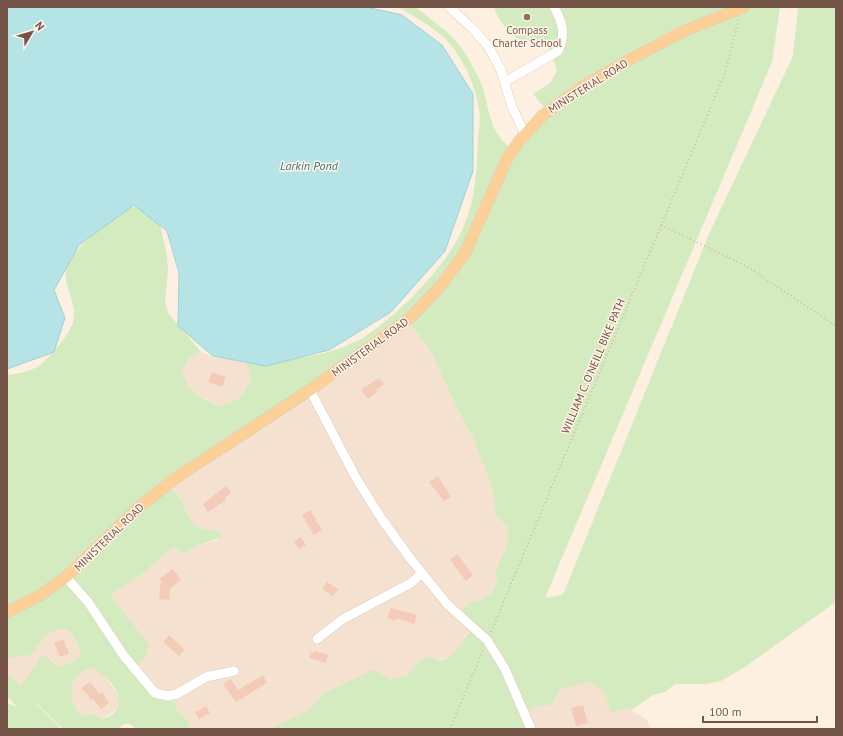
<svg xmlns="http://www.w3.org/2000/svg" width="843" height="736" font-family="'PT Sans',sans-serif">
<style>
.residential{fill:#f4e1cf}
.green{fill:#d4eabf;fill-rule:evenodd}
.water{fill:#b5e3e6;stroke:#9bd3d8}
.building{fill:#f3cbb8}
.lines{fill:none;stroke-linecap:round;stroke-linejoin:round}
.minor-casing{stroke:#e3cdbf;stroke-width:10}
.major-casing{stroke:#d8cfcb;stroke-width:12}
.path{stroke:#d7ae9b;stroke-width:1.5;stroke-dasharray:1 3;stroke-linecap:butt}
.minor{stroke:#fff;stroke-width:9}
.major{stroke:#fdd097;stroke-width:11}
.education-dot{fill:#8d6e63;stroke:#fff4e7;stroke-width:1.5}
.labels{text-anchor:middle;dominant-baseline:central;stroke-width:3;stroke-linejoin:round;paint-order:stroke}
.education-label{font-size:11px;fill:#785e54;stroke:#fff4e7}
.street-label{font-size:11px;fill:#745447;stroke:#fff4e7}
.water-label{font-size:12px;font-style:italic;fill:#3b747a;stroke:#fff4e7}
</style>
<rect width="100%" height="100%" fill="#fdf0e1"/>
<!-- residential -->
<g class="residential">
<polygon points="410,324 430,350 461,416 472,435 492,487 496,515 507,527 508,537 507,546 495,571 497,583 491,593 481,600 471,602 473,628 466,634 456,653 450,657 417,663 408,676 391,680 375,671 325,693 305,712 269,729 190,729 186,719 177,710 172,693 164,695 145,685 110,594 137,578 173,547 181,552 187,552 196,546 219,540 214,530 210,531 196,526 186,514 184,504 169,485"/>
<polygon points="201,352 215,358 230,359 246,363 251,379 242,397 234,403 219,406 192,392 186,383 182,371 189,359"/>
<polygon points="62,627 67,629 73,634 81,652 78,659 60,667 55,666 50,658 36,664 32,673 21,685 7,673 7,659 21,655 30,656 33,649 42,643 45,636"/>
<polygon points="92,667 103,673 119,697 121,702 117,709 101,719 92,714 84,716 77,711 71,699 73,693 71,685 80,673"/>
<polygon points="589,682 605,693 611,713 626,708 631,710 647,720 650,729 531,729 525,713 538,706 551,705 561,689"/>
</g>
<!-- green -->
<path class="green" d="M398,7H416C432,21 455,35 465,53C471,63 478,75 482,86C490,109 489,133 511,148L547,111L533,94L550,83L557,71C551,53 552,48 535,39C532,40 528,42 526,42C512,40 497,19 494,7H780L772,62L545,598L563,595L709,234L793,56L798,7H836V602L745,667L721,681L706,684H675L665,692L653,695L631,710L626,708L611,713L605,693L589,682L561,689L551,705L538,706L525,713L531,729H269L305,712L325,693L369,672L375,670L391,680L407,676L417,663L428,657C455,668 458,642 473,628L461,611L471,602L481,600L491,593L497,583L495,571L507,546L508,537L507,527L496,515L492,487L472,435L461,416L430,350L410,324L169,485L184,504L186,514L196,526L210,531L216,529L222,537L196,546L187,552H181L173,547L137,578L110,595L149,645L146,655L133,673L147,687L172,693L177,710L186,719L190,729H136L130,724H123L119,729H63L21,688L61,729H39L34,725L38,729H7V703L17,707L7,696V673L21,685C31,675 35,665 43,654C50,658 53,665 60,667L78,659L81,652C72,631 69,621 45,636C42,645 34,647 30,656L21,655L7,659V375C17,374 28,372 37,367C46,362 69,335 72,325C74,321 74,313 74,310C71,292 60,276 69,259L113,211L139,206L160,224L167,255L168,270L165,300L168,313L201,352L189,359L182,371C189,395 199,396 219,406C240,401 242,398 251,379L246,363C286,360 329,358 364,337C398,315 447,266 463,228C476,199 477,168 478,136C479,128 481,117 479,109C475,84 462,54 443,37C430,25 413,16 398,7ZM92,667C112,678 137,710 101,719L92,714L84,716L77,711L71,699L73,693L71,685L80,673Z"/>
<!-- water -->
<polygon class="water" points="7,7 366,7 402,15 442,45 473,94 473,171 445,251 391,312 329,350 266,366 213,356 178,326 179,273 167,231 134,205 79,245 54,290 65,318 54,352 7,369"/>
<!-- building -->
<g class="building">
<polygon points="212,372 226,377 222,387 208,382"/>
<polygon points="379,378 384,384 376,390 377,392 368,399 361,390"/>
<polygon points="438,476 451,497 444,501 429,482"/>
<polygon points="226,486 231,493 225,498 226,500 208,512 203,504"/>
<polygon points="310,510 322,530 314,535 302,515"/>
<polygon points="301,537 306,545 299,549 294,541"/>
<polygon points="457,554 473,575 466,581 450,560"/>
<polygon points="173,569 181,580 170,589 169,600 159,599 161,581 159,579"/>
<polygon points="327,582 338,589 333,596 322,589"/>
<polygon points="391,608 417,615 414,624 397,618 396,621 387,618"/>
<polygon points="169,635 185,650 179,656 163,642"/>
<polygon points="63,639 69,653 60,657 54,643"/>
<polygon points="315,651 328,655 326,663 309,658 311,652 315,653"/>
<polygon points="263,675 267,683 236,702 223,684 231,679 238,690"/>
<polygon points="90,682 99,694 102,692 109,703 101,709 93,699 92,700 81,688"/>
<polygon points="583,705 588,723 576,726 571,708"/>
<polygon points="206,706 210,713 199,719 195,712"/>
</g>
<g class="lines">
<!-- minor casing -->
<g class="minor-casing">
<g id="minor">
<polyline points="449,7 472,28 488,46 501,70 512,107 525,134"/>
<path d="M505,82L558,51C566,34 563,23 554,7"/>
<polyline points="310,390 355,476 381,518 410,558 447,604 487,640 505,669 531,729"/>
<polyline points="66,577 88,602 124,656 155,693 168,696 177,694 206,677 234,671"/>
<polyline points="317,639 343,619 411,583 422,573"/>
</g>
</g>
<!-- major casing -->
<g class="major-casing">
<polyline id="major" points="7,612 39,596 66,577 138,508 176,478 310,390 411,317 439,288 465,253 508,157 520,140 543,115 582,87 629,60 684,31 744,7"/>
</g>
<!-- path -->
<g class="path">
<polyline points="661,225 748,267 836,326"/>
<polyline points="491,632 725,73 739,18"/>
<polyline points="450,729 483,650"/>
</g>
<!-- minor -->
<use href="#minor" class="minor"/>
<!-- major -->
<use href="#major" class="major"/>
</g>
<!-- markers -->
<circle class="education-dot" cx="527" cy="17" r="4"/>
<g class="labels">
<!-- education labels -->
<g class="education-label">
<text x="527" y="30">Compass<tspan x="527" dy="13">Charter School</tspan></text>
</g>
<!-- street labels -->
<g class="street-label">
<text transform="translate(588 86) rotate(-32)">MINISTERIAL ROAD</text>
<text transform="translate(370 347) rotate(-36)">MINISTERIAL ROAD</text>
<text transform="translate(593 366) rotate(-67)">WILLIAM C. O'NEILL BIKE PATH</text>
<text transform="translate(109 537) rotate(-44)">MINISTERIAL ROAD</text>
</g>
<!-- water labels -->
<g class="water-label">
<text x="309" y="165">Larkin Pond</text>
</g>
</g>
<!-- border -->
<rect width="843" height="736" fill="none" stroke="#745447" stroke-width="16"/>
<!-- north arrow -->
<g transform="translate(32 32) rotate(52)" stroke="#fff4e7" stroke-width="3" paint-order="stroke">
<path d="M0-3L7 15L0 10L-7 15Z" fill="#745447"/>
<text y="-6" font-size="11" font-weight="bold" text-anchor="middle" fill="#745447">N</text>
</g>
<!-- scale -->
<path d="M703 716v6h114v-6" fill="none" stroke="#745447" stroke-width="2"/>
<text x="709" y="716" font-size="12" fill="#745447" stroke="#fff4e7" stroke-width="3" paint-order="stroke">100 m</text>
</svg>
